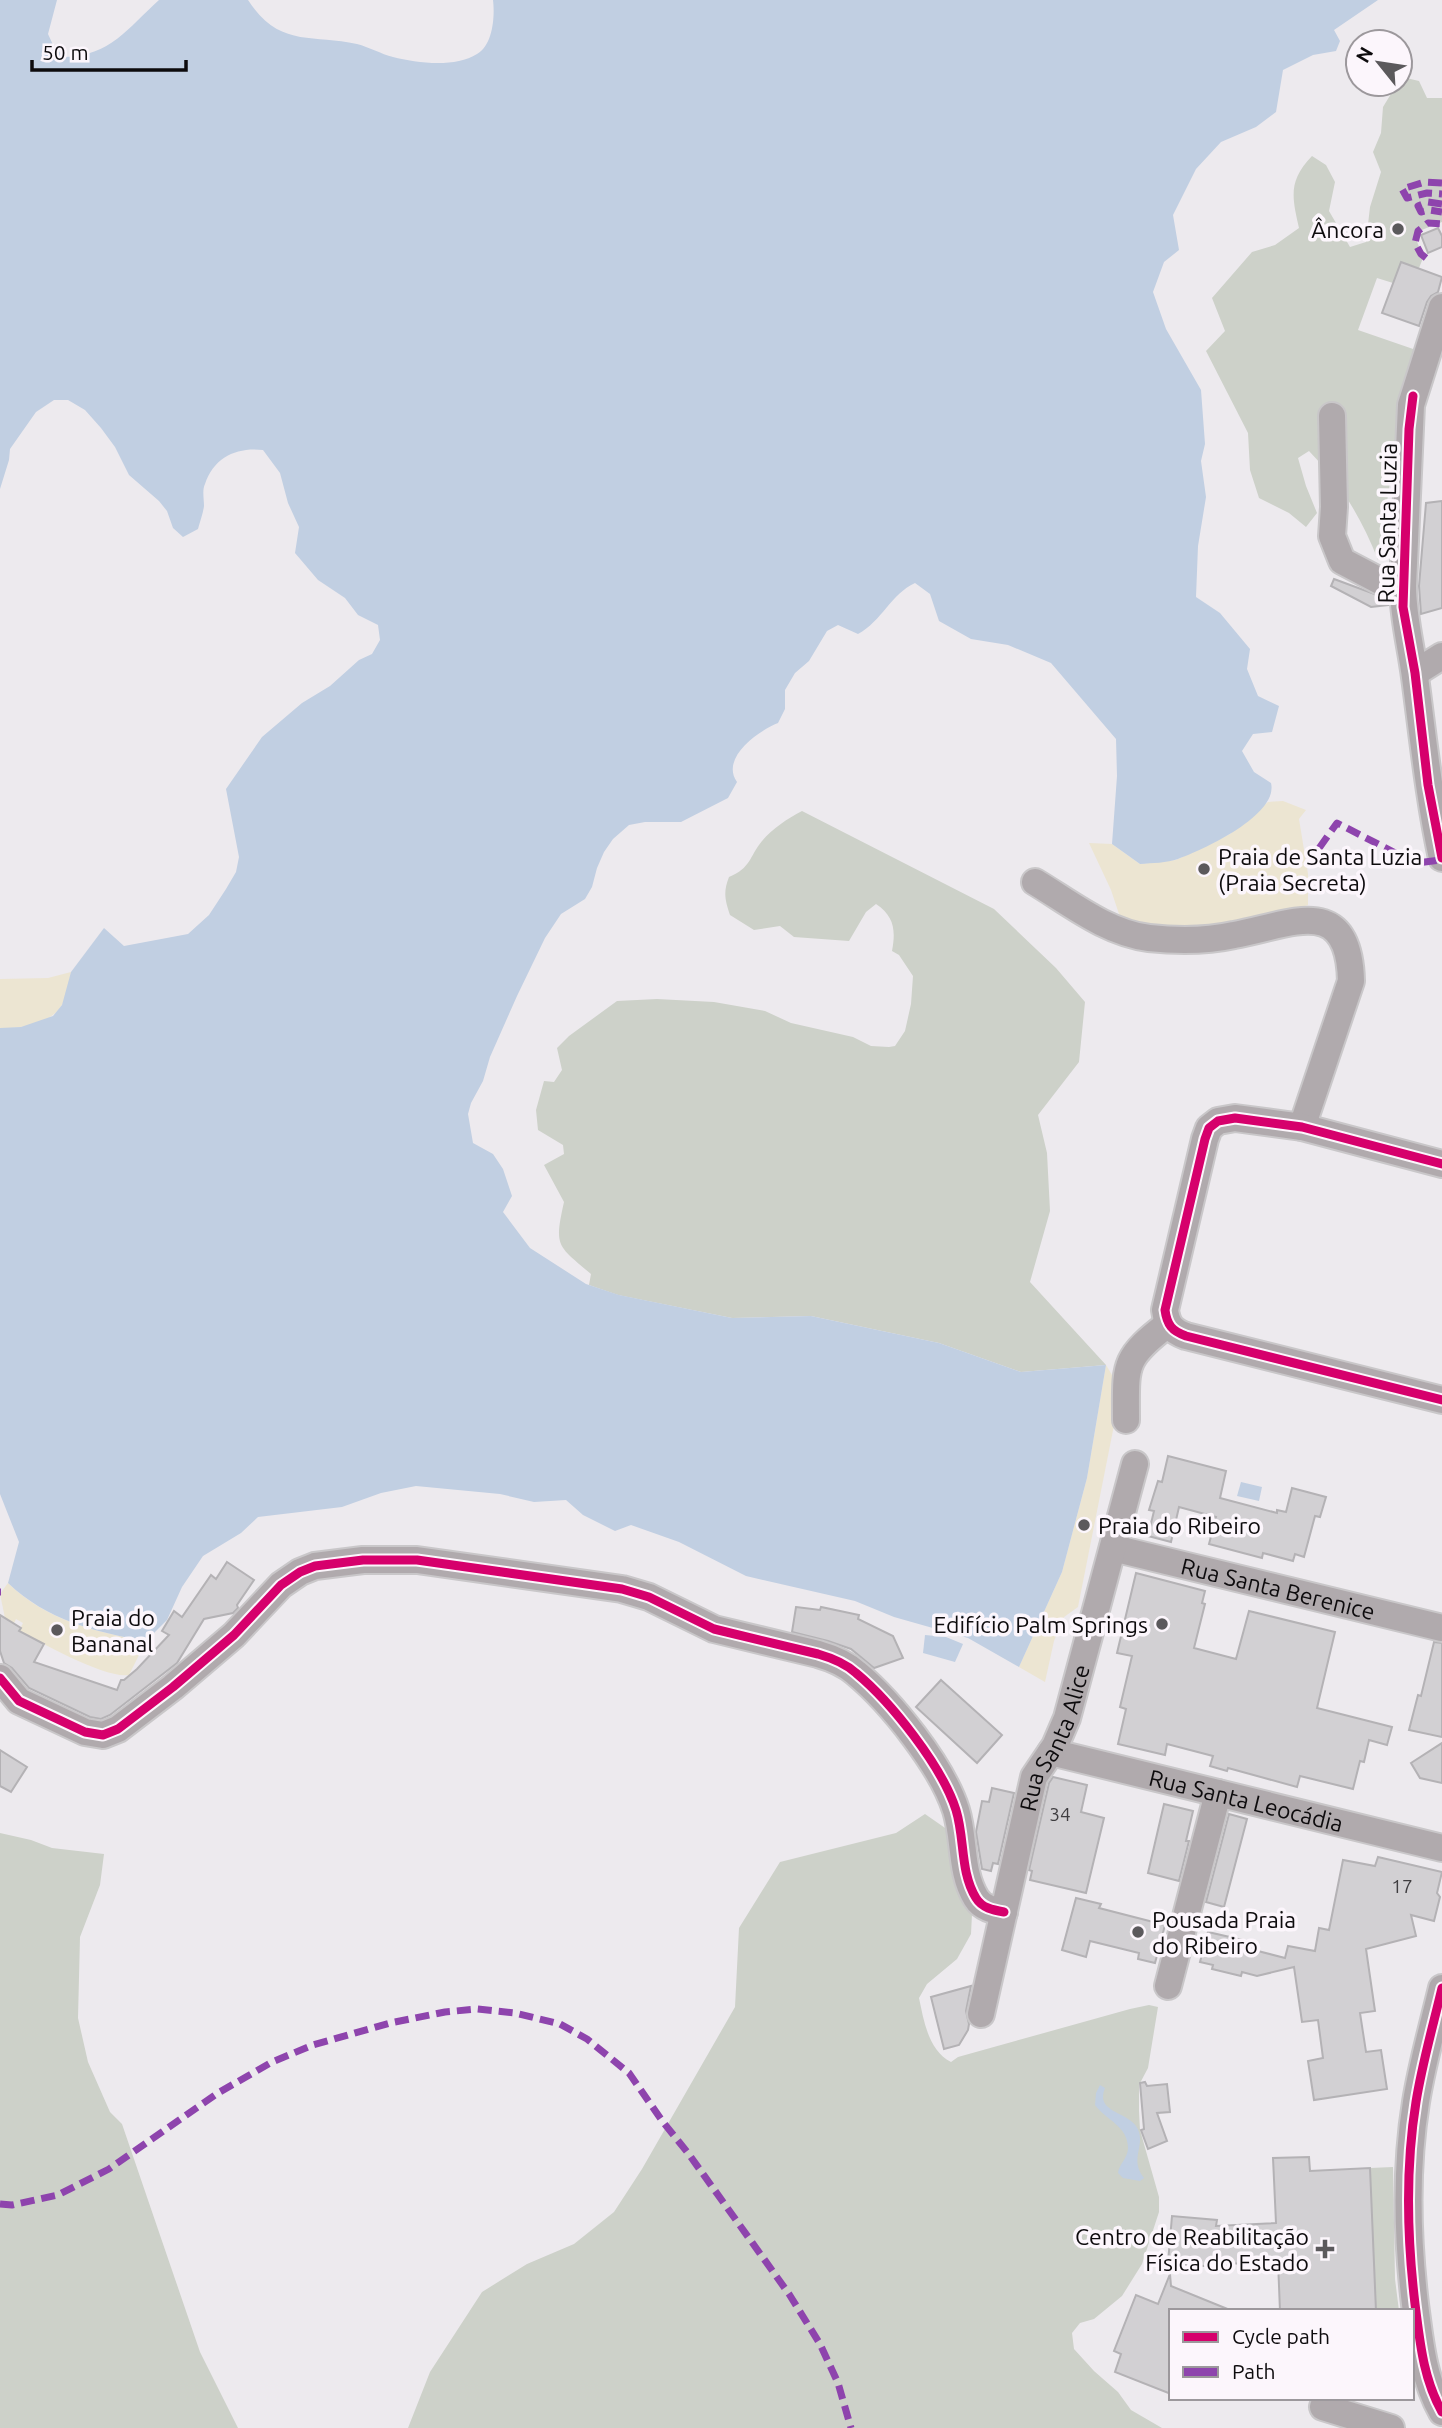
<svg xmlns="http://www.w3.org/2000/svg" width="1442" height="2428" font-family="Ubuntu,sans-serif">
<style>
.green{fill:#cdd1c9}
.sand{fill:#ece5d2}
.water{fill:#c1cfe2}
.building{fill:#d2d0d3;stroke:#b4b2b5;stroke-width:2}
.lines{fill:none;stroke-linecap:round;stroke-linejoin:round}
.minor-casing{stroke:#c9c7c9;stroke-width:30}
.minor{stroke:#b0aaad;stroke-width:26}
.quiet{stroke:#8e44ad;stroke-width:7;stroke-dasharray:14 7;stroke-linecap:butt}
.cycleway-casing{stroke:#fcf6fc;stroke-width:13}
.cycleway{stroke:#d6006c;stroke-width:9}
.poi-dot{fill:#5b595c;stroke:#fcf6fc;stroke-width:2.5}
.labels{text-anchor:middle;dominant-baseline:central;stroke-width:7;stroke-linejoin:round;paint-order:stroke}
.number-label{font-size:19px;fill:#3f3d40}
.poi-label{font-size:23px;fill:#0d0b0d;stroke:#fcf6fc;text-anchor:start}
.street-label{font-size:23px;fill:#0d0b0d;stroke:#fcf6fc}
</style>
<rect width="100%" height="100%" fill="#edeaee"/>
<!-- green -->
<g class="green">
<path d="M1402,77L1419,81L1427,98H1442V222L1414,233L1423,258L1419,268L1401,262L1393,283L1377,278L1358,330L1416,350L1404,392L1378,560C1361,517 1341,484 1309,451L1298,458L1306,486L1317,513L1306,527L1289,513L1259,498L1250,470L1248,433L1206,351L1225,331L1212,298L1252,252L1275,245L1299,228C1292,197 1288,181 1312,156L1326,165L1335,182L1329,211L1350,247L1366,242L1370,207L1381,172L1373,152L1381,133L1383,107L1397,84H1400Z"/>
<path d="M802,811L994,909L1056,968L1085,1002L1079,1062L1038,1115L1047,1153L1050,1211L1030,1282L1106,1365L1021,1372L939,1343L811,1316L732,1318L618,1295L589,1285L591,1274C557,1245 554,1247 564,1202L544,1165L564,1154L563,1145L538,1130L536,1110L544,1081L554,1082L562,1070L557,1048L569,1036L617,1001L657,999L714,1002L765,1011L791,1023L853,1037L871,1046L889,1047L895,1046L905,1031L911,1004L913,976L899,955L892,951C896,930 894,916 876,904L866,912L849,941L794,937L780,926L754,930L730,915C725,900 723,892 729,877C751,868 749,857 762,841C773,828 787,819 802,811Z"/>
<path d="M925,1814L948,1830L972,1902V1914L971,1934L957,1959L927,1984L919,1998C924,2021 928,2050 951,2062L958,2057L1130,2009L1149,2005L1158,2007L1148,2068L1139,2085V2111L1140,2130L1159,2197V2212L1142,2264L1122,2296L1094,2319L1080,2323L1072,2333L1074,2349L1094,2371L1118,2392L1131,2410L1162,2428H408L430,2372L482,2292L527,2264L574,2244L614,2212L642,2169L735,2007L739,1928L780,1862L896,1833Z"/>
<polygon points="0,1833 31,1840 52,1848 104,1854 100,1885 80,1937 78,2018 88,2062 110,2112 122,2124 200,2352 238,2428 0,2428"/>
<polygon points="1393,2167 1395,2279 1399,2311 1376,2311 1370,2168"/>
</g>
<!-- sand -->
<g class="sand">
<polygon points="1283,801 1306,810 1299,819 1308,874 1308,905 1256,922 1222,928 1130,928 1119,914 1111,890 1089,843 1112,844 1140,864 1176,860 1230,834 1268,802"/>
<path d="M71,972C69,982 67,996 62,1005C51,1024 20,1029 0,1028V979L48,978Z"/>
<polygon points="1106,1365 1121,1390 1078,1607 1064,1617 1054,1641 1045,1682 1019,1667 1062,1572 1087,1478"/>
<path d="M8,1583C46,1620 94,1632 146,1641L129,1675C106,1679 42,1643 19,1631L23,1623L16,1619L14,1623L5,1618L0,1594Z"/>
</g>
<!-- water -->
<g class="water">
<path d="M0,0H57L48,34L54,47L65,57C110,56 128,28 159,0H248C279,48 311,34 357,44C369,47 381,54 393,57C417,63 455,68 477,54C493,45 495,16 493,0H1378L1334,30L1340,41L1336,51L1313,55L1283,70L1276,112L1256,127L1221,142L1196,169L1173,215L1179,250L1164,262L1153,292L1166,329L1201,390L1205,444L1201,461L1206,497L1198,546L1196,597L1220,613L1250,649L1247,669L1258,696L1279,706L1272,732L1253,734L1242,751L1254,772L1271,783C1279,815 1203,850 1178,859C1167,863 1152,863 1140,864L1112,844L1117,776L1116,739L1051,663L1008,645L971,639L939,621L930,594L915,583C891,594 882,621 858,634L838,625L827,631L809,661L795,673L785,690V709L778,723C758,731 720,758 737,782L728,798L681,822H645L629,825L613,839L604,852L597,868L592,887L585,899L561,914L545,938L517,996L490,1057L483,1081L471,1103L468,1114L473,1143L493,1154L503,1169L512,1196L503,1212L530,1248L586,1284L619,1295L732,1318L811,1316L939,1343L1021,1372L1106,1365L1087,1478L1062,1572L1019,1667L968,1638L894,1617L855,1601L746,1576L679,1542L631,1525L615,1531L583,1515L566,1500L534,1502L500,1494L416,1486L381,1493L342,1507L258,1517L241,1533L203,1556L182,1587L167,1620L146,1641C94,1632 47,1620 8,1583L19,1542L0,1494V1028L21,1027L53,1016L62,1005L71,972L104,928L124,946L188,934L209,915L226,889L236,872L239,857L226,789L262,737L302,703L330,686L359,660L372,654L380,640L378,625L358,615L345,598L318,580L295,553L299,527L288,503L280,473L263,450C237,447 214,457 205,484C202,490 204,499 204,506C203,514 200,521 198,529L183,537L173,528L167,511L159,501L129,475L115,447L101,428L85,410L68,400H54L36,412L10,449L9,460L0,489Z"/>
<polygon points="1241,1482 1262,1487 1259,1501 1237,1496"/>
<polygon points="925,1635 946,1637 963,1644 955,1662 923,1653"/>
<path d="M1100,2085L1105,2088C1095,2112 1125,2111 1136,2126C1148,2144 1128,2158 1144,2178L1140,2181L1123,2178L1118,2173C1119,2164 1128,2158 1128,2148C1128,2126 1106,2120 1095,2105L1096,2093Z"/>
</g>
<!-- building -->
<g class="building">
<polygon points="1438,228 1442,236 1442,247 1428,253 1421,235"/>
<polygon points="1401,262 1442,277 1438,292 1431,296 1427,302 1419,326 1382,313"/>
<polygon points="1442,501 1442,608 1421,614 1419,586 1426,503"/>
<polygon points="1334,579 1388,599 1388,605 1371,607 1331,586"/>
<polygon points="1168,1456 1226,1471 1220,1498 1277,1513 1277,1510 1286,1512 1292,1488 1326,1497 1320,1517 1315,1516 1304,1557 1295,1554 1293,1561 1263,1553 1262,1558 1209,1544 1216,1517 1179,1507 1171,1542 1148,1536 1154,1511 1149,1510 1158,1481 1162,1482"/>
<polygon points="227,1562 254,1580 237,1605 238,1608 233,1613 204,1619 177,1663 110,1715 101,1719 90,1717 29,1688 12,1668 4,1663 0,1651 0,1615 21,1628 19,1631 44,1644 34,1662 117,1690 121,1680 124,1680 137,1669 169,1635 162,1631 174,1611 182,1617 211,1575 216,1579"/>
<polygon points="1136,1573 1205,1591 1202,1603 1205,1604 1194,1648 1236,1659 1249,1611 1335,1632 1317,1708 1392,1727 1387,1745 1369,1740 1364,1762 1360,1761 1353,1789 1300,1776 1297,1787 1228,1768 1227,1771 1210,1766 1213,1756 1167,1744 1165,1755 1118,1744 1126,1709 1120,1707 1132,1656 1117,1653"/>
<polygon points="796,1607 820,1610 821,1607 859,1615 858,1619 893,1636 903,1658 874,1668 851,1649 828,1641 792,1632"/>
<polygon points="1434,1642 1442,1643 1442,1737 1409,1730 1418,1695 1421,1696"/>
<polygon points="941,1680 1002,1735 977,1763 916,1707"/>
<polygon points="1442,1743 1442,1783 1420,1778 1411,1763"/>
<polygon points="0,1750 27,1767 11,1792 0,1786"/>
<polygon points="1053,1777 1087,1785 1081,1812 1104,1818 1086,1893 1030,1880 1032,1871 1029,1870 1049,1783"/>
<polygon points="992,1788 1014,1793 998,1864 993,1863 991,1871 982,1869 976,1832 982,1801 989,1802"/>
<polygon points="1164,1804 1193,1811 1186,1841 1189,1841 1179,1881 1148,1873"/>
<polygon points="1229,1814 1247,1819 1224,1907 1206,1902"/>
<polygon points="1378,1857 1442,1872 1437,1893 1440,1897 1434,1921 1411,1915 1416,1936 1366,1949 1375,2011 1360,2013 1366,2052 1381,2050 1387,2089 1314,2100 1308,2061 1323,2058 1318,2020 1302,2022 1294,1967 1257,1976 1242,1972 1241,1976 1212,1969 1213,1965 1200,1962 1208,1932 1256,1943 1254,1950 1285,1958 1288,1946 1315,1951 1319,1928 1329,1930 1343,1860 1375,1866"/>
<polygon points="1076,1898 1101,1904 1099,1908 1165,1925 1155,1963 1138,1959 1139,1953 1090,1941 1086,1957 1062,1950"/>
<polygon points="971,1986 966,2011 969,2024 968,2030 959,2045 944,2049 931,1997"/>
<polygon points="1145,2082 1147,2086 1167,2084 1170,2112 1157,2113 1167,2141 1148,2149 1141,2130 1144,2129 1140,2083"/>
<polygon points="1309,2157 1310,2171 1370,2168 1376,2311 1280,2311 1278,2261 1229,2264 1228,2268 1168,2263 1172,2216 1217,2220 1216,2226 1276,2223 1273,2158"/>
<polygon points="1170,2274 1171,2286 1230,2310 1171,2311 1171,2394 1115,2372 1121,2354 1114,2351 1136,2295 1158,2304"/>
</g>
<g class="lines">
<!-- minor casing -->
<g class="minor-casing">
<g id="minor">
<path d="M1442,307L1411,405L1403,586C1403,617 1411,646 1415,677C1423,737 1429,798 1442,858"/>
<polyline points="1332,416 1334,507 1332,536 1342,561 1380,581 1403,586"/>
<polyline points="1415,673 1442,656"/>
<path d="M1035,882C1070,903 1107,933 1149,938C1177,941 1207,941 1234,935C1290,925 1349,892 1351,981L1302,1127"/>
<path d="M1442,1164L1302,1127L1235,1118L1218,1121L1209,1128L1205,1139L1165,1310C1167,1325 1172,1331 1186,1336L1442,1400"/>
<path d="M1126,1420C1126,1365 1122,1359 1168,1324"/>
<path id="s1" d="M1113,1548L1442,1628"/>
<path d="M0,1678L19,1701L85,1732L103,1735L118,1729L173,1687L234,1635L281,1585L300,1572L315,1566L363,1560H417L622,1589L649,1597L714,1629L818,1654C832,1658 845,1663 856,1673C891,1702 942,1766 956,1810C965,1839 960,1872 976,1898C982,1908 993,1910 1004,1912"/>
<path id="s2" d="M1051,1752L1442,1848"/>
<polyline points="1168,1986 1218,1793"/>
<path d="M1442,1988C1433,2026 1422,2064 1416,2102C1405,2170 1407,2237 1415,2304C1420,2342 1423,2378 1442,2412"/>
<path id="s3" d="M981,2014L1034,1777L1055,1746L1067,1718L1135,1464"/>
<polyline points="1323,2407 1391,2428"/>
</g>
</g>
<!-- minor -->
<use href="#minor" class="minor"/>
<!-- quiet -->
<g class="quiet">
<polyline points="1442,183 1425,182 1402,189 1407,198 1427,193 1442,194"/>
<polyline points="1442,204 1428,202 1418,206 1421,212 1429,210 1442,212"/>
<polyline points="1426,258 1421,254 1415,243 1418,231 1428,223 1442,224"/>
<polyline points="1307,865 1337,823 1415,863 1442,860"/>
<polyline points="0,1592 1,1592"/>
<polyline points="0,2204 12,2205 58,2195 109,2169 218,2093 272,2062 313,2045 390,2023 445,2012 477,2009 515,2013 560,2024 587,2039 629,2073 663,2122 688,2153 789,2294 820,2344 838,2383 851,2428"/>
</g>
<!-- cycleway casing -->
<g class="cycleway-casing">
<g id="cycleway">
<polyline points="1413,396 1409,429 1403,607 1415,673 1428,785 1442,858"/>
<path d="M1442,1164L1302,1127L1235,1118L1218,1121L1209,1128L1205,1139L1165,1310C1167,1325 1172,1331 1186,1336L1442,1400"/>
<path d="M0,1678L19,1701L85,1732L103,1735L118,1729L173,1687L234,1635L281,1585L300,1572L315,1566L363,1560H417L622,1589L649,1597L714,1629L818,1654C832,1658 845,1663 856,1673C891,1702 942,1766 956,1810C965,1839 960,1872 976,1898C982,1908 993,1910 1004,1912"/>
<path d="M1442,1988C1433,2026 1422,2064 1416,2102C1405,2170 1407,2237 1415,2304C1420,2342 1423,2378 1442,2412"/>
</g>
</g>
<!-- cycleway -->
<use href="#cycleway" class="cycleway"/>
</g>
<!-- markers -->
<g class="poi-dot">
<circle cx="1398" cy="229" r="7"/>
<circle cx="1204" cy="869" r="7"/>
<circle cx="1084" cy="1525" r="7"/>
<circle cx="1162" cy="1624" r="7"/>
<circle cx="57" cy="1630" r="7"/>
<circle cx="1138" cy="1932" r="7"/>
<path d="M1321.5 2238.5h7v7h7v7h-7v7h-7v-7h-7v-7h7z"/>
</g>
<g class="labels">
<!-- number labels -->
<g class="number-label">
<text x="1060" y="1814">34</text>
<text x="1402" y="1886">17</text>
</g>
<!-- poi labels -->
<g class="poi-label">
<text x="1384" y="229" text-anchor="end">Âncora</text>
<text x="1218" y="856">Praia de Santa Luzia<tspan x="1218" dy="26">(Praia Secreta)</tspan></text>
<text x="1098" y="1525">Praia do Ribeiro</text>
<text x="71" y="1617">Praia do<tspan x="71" dy="26">Bananal</tspan></text>
<text x="1148" y="1624" text-anchor="end">Edifício Palm Springs</text>
<text x="1152" y="1919">Pousada Praia<tspan x="1152" dy="26">do Ribeiro</tspan></text>
<text x="1309" y="2236" text-anchor="end">Centro de Reabilitação<tspan x="1309" dy="26">Física do Estado</tspan></text>
</g>
<!-- street labels -->
<g class="street-label">
<text transform="translate(1387 523) rotate(-89)">Rua Santa Luzia</text>
<text stroke="none"><textPath href="#s1" startOffset="170">Rua Santa Berenice</textPath></text>
<text stroke="none"><textPath href="#s3" startOffset="287">Rua Santa Alice</textPath></text>
<text stroke="none"><textPath href="#s2" startOffset="201">Rua Santa Leocádia</textPath></text>
</g>
</g>
<!-- legend -->
<rect x="1169" y="2309" width="245" height="91" fill="#fcf6fc" stroke="#9c989c" stroke-width="2"/>
<rect x="1183" y="2332" width="35" height="10" fill="#d6006c" stroke="#9c989c" stroke-width="2"/>
<text x="1232" y="2344" font-size="21" fill="#0d0b0d">Cycle path</text>
<rect x="1183" y="2367" width="35" height="10" fill="#8e44ad" stroke="#9c989c" stroke-width="2"/>
<text x="1232" y="2379" font-size="21" fill="#0d0b0d">Path</text>
<!-- north arrow -->
<g transform="translate(1379 63) rotate(300)"><circle r="33" fill="#fcf6fc" stroke="#9c989c" stroke-width="2"/>
<path d="M0-5L12 26L0 18L-12 26Z" fill="#5b595c"/>
<text y="-10" font-size="19" font-weight="bold" text-anchor="middle" fill="#0d0b0d">N</text>
</g>
<!-- scale -->
<path d="M32 60v10h154v-10" fill="none" stroke="#0d0b0d" stroke-width="3.5"/>
<text x="42" y="60" font-size="21" fill="#0d0b0d" stroke="#fcf6fc" stroke-width="5" paint-order="stroke">50 m</text>
</svg>
